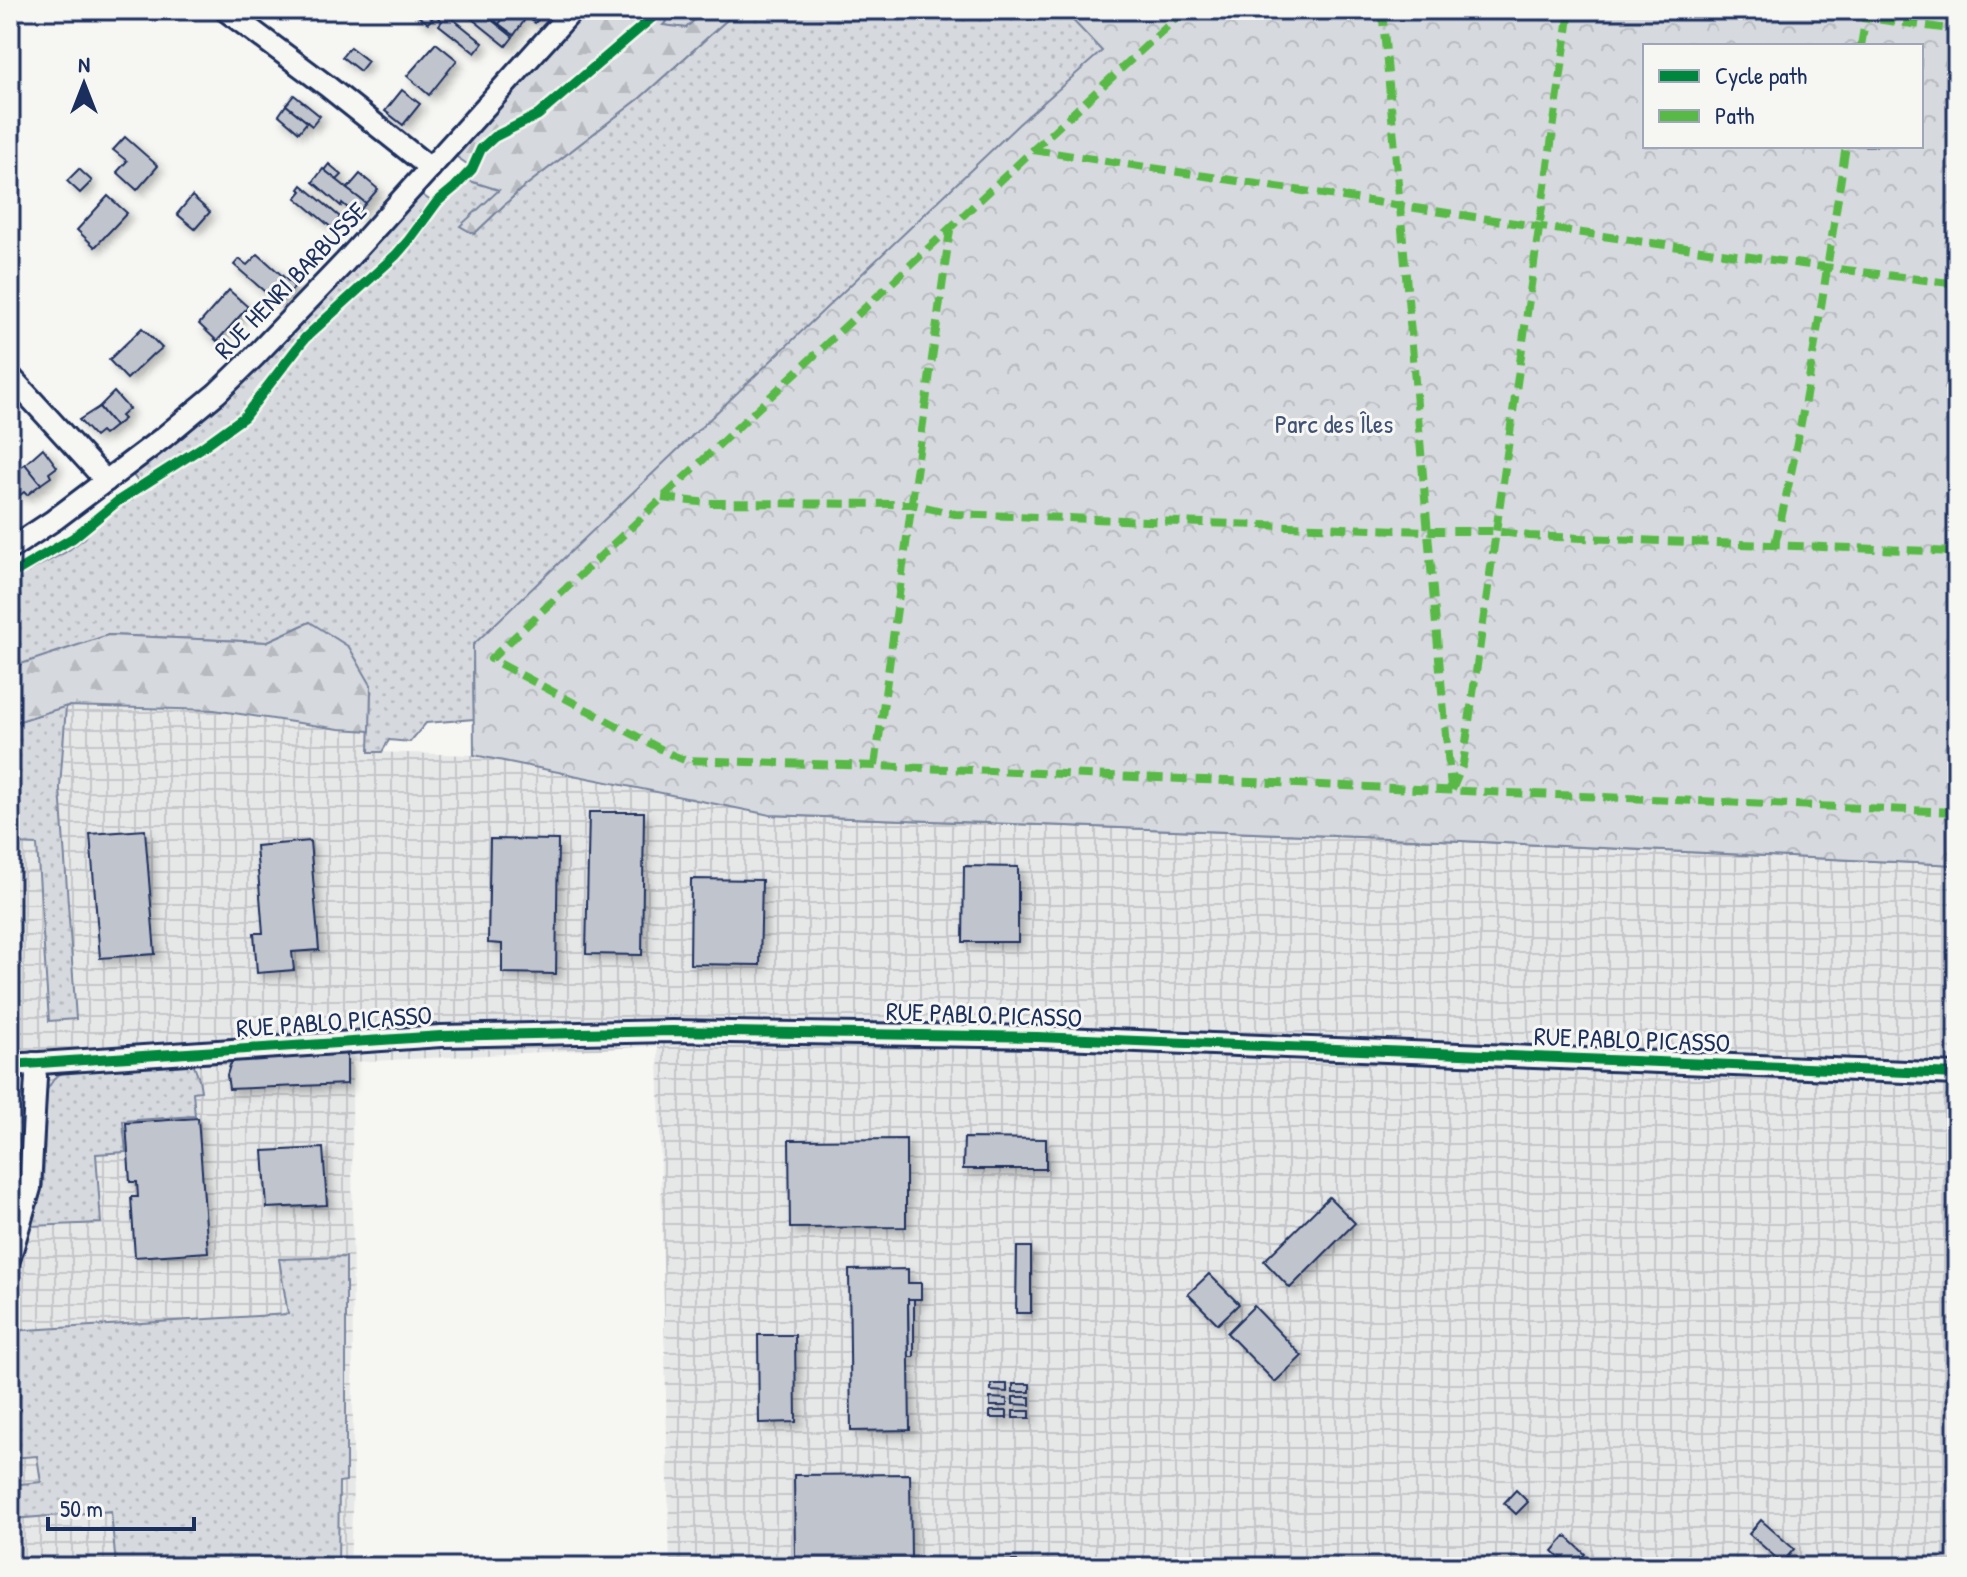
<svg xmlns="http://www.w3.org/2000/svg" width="1967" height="1577" font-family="'Patrick Hand',sans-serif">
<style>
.industrial{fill:url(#industrial-grid)}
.grass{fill:url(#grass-dots);stroke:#78849e;stroke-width:2;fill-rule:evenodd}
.forest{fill:url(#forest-firs);stroke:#78849e;stroke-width:2}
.park{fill:url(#park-crowns);stroke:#78849e;stroke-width:2;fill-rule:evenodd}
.building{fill:#c0c4cd;stroke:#1b2f5e;stroke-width:2;filter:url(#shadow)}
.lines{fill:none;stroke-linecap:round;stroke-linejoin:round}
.minor-casing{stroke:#1b2f5e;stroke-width:26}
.minor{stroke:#f6f6f2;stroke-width:20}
.quiet{stroke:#58b947;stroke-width:8;stroke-dasharray:16 8;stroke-linecap:butt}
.cycleway-casing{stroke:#f6f6f2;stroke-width:15}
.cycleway{stroke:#00873e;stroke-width:10}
.labels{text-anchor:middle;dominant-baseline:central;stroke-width:6;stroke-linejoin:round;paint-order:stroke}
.street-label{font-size:26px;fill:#1b2f5e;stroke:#f6f6f2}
.park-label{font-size:26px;fill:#405177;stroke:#f6f6f2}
</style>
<defs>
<pattern id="industrial-grid" width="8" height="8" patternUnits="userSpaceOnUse" patternTransform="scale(2)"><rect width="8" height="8" fill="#e6e7e7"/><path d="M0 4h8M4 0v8" fill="none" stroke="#c5c6c9"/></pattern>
<pattern id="grass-dots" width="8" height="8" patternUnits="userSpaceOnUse" patternTransform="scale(2)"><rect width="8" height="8" fill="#d6d9dd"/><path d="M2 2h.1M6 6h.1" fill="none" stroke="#b7bbc0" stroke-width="1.8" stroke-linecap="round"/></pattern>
<pattern id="forest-firs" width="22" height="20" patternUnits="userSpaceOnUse" patternTransform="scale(2)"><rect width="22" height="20" fill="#d6d9dd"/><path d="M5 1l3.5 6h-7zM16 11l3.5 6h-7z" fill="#b7bbc0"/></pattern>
<pattern id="park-crowns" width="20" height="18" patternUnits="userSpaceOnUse" patternTransform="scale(2)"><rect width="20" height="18" fill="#d6d9dd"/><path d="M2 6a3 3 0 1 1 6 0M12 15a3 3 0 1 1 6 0" fill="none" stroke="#b7bbc0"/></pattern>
<filter id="shadow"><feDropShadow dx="5" dy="5" stdDeviation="4" flood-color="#0004"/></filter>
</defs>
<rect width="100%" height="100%" fill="#f6f6f2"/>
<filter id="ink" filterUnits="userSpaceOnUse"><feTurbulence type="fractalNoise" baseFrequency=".0125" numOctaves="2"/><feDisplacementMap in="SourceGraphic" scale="16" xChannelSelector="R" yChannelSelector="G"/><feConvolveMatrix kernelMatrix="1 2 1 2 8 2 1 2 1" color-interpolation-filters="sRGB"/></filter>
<g filter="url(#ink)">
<!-- industrial -->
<polygon class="industrial" points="371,685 370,752 474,755 770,815 1440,840 1957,865 1957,1567 670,1567 658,1046 352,1062 353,1483 350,1567 10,1567 10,779 33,776 49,1021 67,686"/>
<!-- grass -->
<g class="grass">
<polygon points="677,10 705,10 686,28 662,25"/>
<path d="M738,10H1755L1957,38V865L1440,840L770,815L473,663L474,719L426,723L410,742L389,740L382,752H369L371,685L310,622L266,642L108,635L10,670V581L66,552L85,538L97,522L142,488L131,472L418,192L438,206L470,181L500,190L461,226L474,234L520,190L640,98ZM1645,46H1921V146H1645Z"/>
<polygon points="66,706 60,788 76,1019 49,1021 37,845 16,844 10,836 10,724"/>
<polygon points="177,1062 194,1066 199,1079 201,1091 193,1092 195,1116 123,1121 126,1152 96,1154 101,1223 32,1226 43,1185 46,1091 56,1076 71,1069"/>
<polygon points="10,1083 16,1087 24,1100 26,1111 21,1176 10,1219"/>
<polygon points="346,1257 346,1481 339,1482 338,1567 116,1567 111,1511 13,1519 16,1567 10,1567 10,1485 41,1482 37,1456 10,1458 10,1331 288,1314 279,1259"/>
</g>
<!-- forest -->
<g class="forest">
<polygon points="585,10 677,10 663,25 686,28 705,10 738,10 640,98 520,190 474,234 460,226 499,190 470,181 470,166 454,155"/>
<polygon points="310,622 349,647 371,685 370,731 339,729 214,710 67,706 10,724 10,670 21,664 108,635 266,642"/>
</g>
<!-- park -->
<path class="park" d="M1063,10H1957V865L1440,840L770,815L474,755L473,645L1019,124L1102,51ZM1645,46H1921V146H1645Z"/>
<!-- building -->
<g class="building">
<polygon points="418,10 425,10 433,17 428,23 415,14"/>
<polygon points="429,10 442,10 483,43 475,53 439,25 442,21"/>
<polygon points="461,10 479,10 513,37 506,46"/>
<polygon points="490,10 508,10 509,11 499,24 487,14"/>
<polygon points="510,10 524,21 514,35 499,24"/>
<polygon points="518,10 543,10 545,12 535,23"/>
<polygon points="436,43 457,60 429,95 407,76"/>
<polygon points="350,47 368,61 360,71 342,57"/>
<polygon points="402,90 420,104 403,125 385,111"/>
<polygon points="294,95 320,116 312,126 286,105"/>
<polygon points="286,105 307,122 299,132 279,115"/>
<polygon points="125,137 158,166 137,190 117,172 127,161 113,150"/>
<polygon points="329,164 342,175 337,180 324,170"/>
<polygon points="79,169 92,181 80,193 67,181"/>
<polygon points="323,169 366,203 356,215 342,203 341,206 313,182"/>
<polygon points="360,174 378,189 366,203 347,189"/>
<polygon points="302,185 340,217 332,228 296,198 302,191 299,189"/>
<polygon points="108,196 127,213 95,247 77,230"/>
<polygon points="192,196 210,212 195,229 177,214"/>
<polygon points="258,254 295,287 279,304 234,265 239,259 247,265"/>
<polygon points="229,290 248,307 217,341 199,324"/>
<polygon points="142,328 162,348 154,355 153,354 127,379 109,360"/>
<polygon points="114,392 129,409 121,416 124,419 115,426 99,407"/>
<polygon points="99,407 115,426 104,435 101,432 95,437 79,420"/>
<polygon points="43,448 57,467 49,473 51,477 41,484 25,464"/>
<polygon points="25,464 41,484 27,495 24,492 20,495 10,481 10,473"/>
<polygon points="589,812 644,812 642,955 586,954"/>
<polygon points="145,830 155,954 100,958 90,834"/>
<polygon points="490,839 558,840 556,974 502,973 502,944 488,943"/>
<polygon points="310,841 319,950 292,952 294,970 257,973 254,933 263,933 256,846"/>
<polygon points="964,866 1018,867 1018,942 963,942"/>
<polygon points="691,879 762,880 760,965 690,964"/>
<polygon points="347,1052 347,1084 229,1089 227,1075 230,1065 236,1059"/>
<polygon points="198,1118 208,1252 135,1257 131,1197 138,1197 137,1182 130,1182 126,1123"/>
<polygon points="964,1138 1046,1139 1046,1169 963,1169"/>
<polygon points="906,1139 906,1227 790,1228 789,1140"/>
<polygon points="323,1148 327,1205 267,1208 263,1151"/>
<polygon points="1329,1197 1355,1223 1290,1288 1264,1261"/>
<polygon points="1017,1247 1031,1247 1031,1313 1016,1313"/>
<polygon points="908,1269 908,1283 921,1283 921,1299 908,1299 910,1430 851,1431 849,1270"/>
<polygon points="1209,1274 1239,1304 1218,1324 1188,1294"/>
<polygon points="908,1299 914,1299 914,1357 909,1357"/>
<polygon points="1254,1306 1302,1356 1275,1382 1227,1333"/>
<polygon points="758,1335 795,1335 796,1422 759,1423"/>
<polygon points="991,1384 1007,1384 1007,1392 991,1391"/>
<rect x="1013" y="1384" width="17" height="8"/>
<polygon points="1013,1397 1030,1397 1030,1405 1013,1404"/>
<polygon points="990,1398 1007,1399 1007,1406 990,1406"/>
<rect x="990" y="1411" width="17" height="7"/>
<rect x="1013" y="1411" width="17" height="7"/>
<polygon points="910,1474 911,1560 795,1562 794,1475"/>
<polygon points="1516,1490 1528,1502 1516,1514 1504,1503"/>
<polygon points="1761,1520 1794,1549 1782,1563 1749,1534"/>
<polygon points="1566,1536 1585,1554 1572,1567 1570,1567 1553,1551"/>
<rect x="974" y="1561" width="43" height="6"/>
</g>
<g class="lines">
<!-- minor casing -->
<g class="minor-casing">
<g id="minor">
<polyline points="225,10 327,86 430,168"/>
<polyline points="10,376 106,481"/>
<polyline points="10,549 54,520 164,437 217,393 254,357 345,262 573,10"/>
<polyline points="10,1065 441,1036 672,1031 1037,1037 1957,1074"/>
<polyline points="10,1257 30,1188 36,1077 34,1063"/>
</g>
</g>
<!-- minor -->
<use href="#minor" class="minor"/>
<!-- quiet -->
<g class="quiet">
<polyline points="1185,10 1033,150 491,659 672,755 685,760 875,766 1957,812"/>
<path d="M1382,10C1407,269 1426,528 1451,787"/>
<polyline points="1808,10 1957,30"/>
<polyline points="1861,46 1867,10"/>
<path d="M1033,150C1341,196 1648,246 1957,284"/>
<polyline points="662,498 708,503 911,504 955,514 1427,531 1495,531 1529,536 1957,552"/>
<path d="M1775,544C1807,413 1825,279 1846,146"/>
<polyline points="875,766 950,230"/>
<polyline points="1452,790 1463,764 1570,10"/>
</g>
<!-- cycleway casing -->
<g class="cycleway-casing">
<g id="cycleway">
<polyline points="10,575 73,538 118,501 201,448 244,417 305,338 396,255 409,240 437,202 455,187 472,169 481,149 494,137 538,115 661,10"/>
<polyline points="10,1065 441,1036 672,1031 1037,1037 1957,1074"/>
</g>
</g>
<!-- cycleway -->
<use href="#cycleway" class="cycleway"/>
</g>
</g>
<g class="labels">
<!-- street labels -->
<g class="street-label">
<text transform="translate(290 280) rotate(-46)">RUE HENRI BARBUSSE</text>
<text transform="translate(984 1014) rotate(2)">RUE PABLO PICASSO</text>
<text transform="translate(334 1021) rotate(-4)">RUE PABLO PICASSO</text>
<text transform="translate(1632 1039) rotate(2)">RUE PABLO PICASSO</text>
</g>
<!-- park labels -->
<g class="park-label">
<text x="1334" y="423">Parc des Îles</text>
</g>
</g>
<!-- margin -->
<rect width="1967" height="1577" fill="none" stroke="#f6f6f2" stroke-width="40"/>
<rect x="20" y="20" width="1927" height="1537" fill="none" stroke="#1b2f5e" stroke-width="3" filter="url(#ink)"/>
<!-- legend -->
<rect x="1643" y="44" width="280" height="104" fill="#f6f6f2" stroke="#9ea6b7" stroke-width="2"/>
<rect x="1659" y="70" width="40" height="12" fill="#00873e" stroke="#9ea6b7" stroke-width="2"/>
<text x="1715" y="84" font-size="24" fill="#1b2f5e">Cycle path</text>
<rect x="1659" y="110" width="40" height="12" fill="#58b947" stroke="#9ea6b7" stroke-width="2"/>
<text x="1715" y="124" font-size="24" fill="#1b2f5e">Path</text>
<!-- north arrow -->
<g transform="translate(84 84)" stroke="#f6f6f2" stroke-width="6" paint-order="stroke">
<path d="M0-6L14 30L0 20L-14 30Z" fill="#1b2f5e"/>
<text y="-12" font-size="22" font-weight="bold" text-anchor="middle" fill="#1b2f5e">N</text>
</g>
<!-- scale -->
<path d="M48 1517v12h146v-12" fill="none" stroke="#1b2f5e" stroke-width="4"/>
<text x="60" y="1517" font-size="24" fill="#1b2f5e" stroke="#f6f6f2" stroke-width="6" paint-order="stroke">50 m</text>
</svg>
